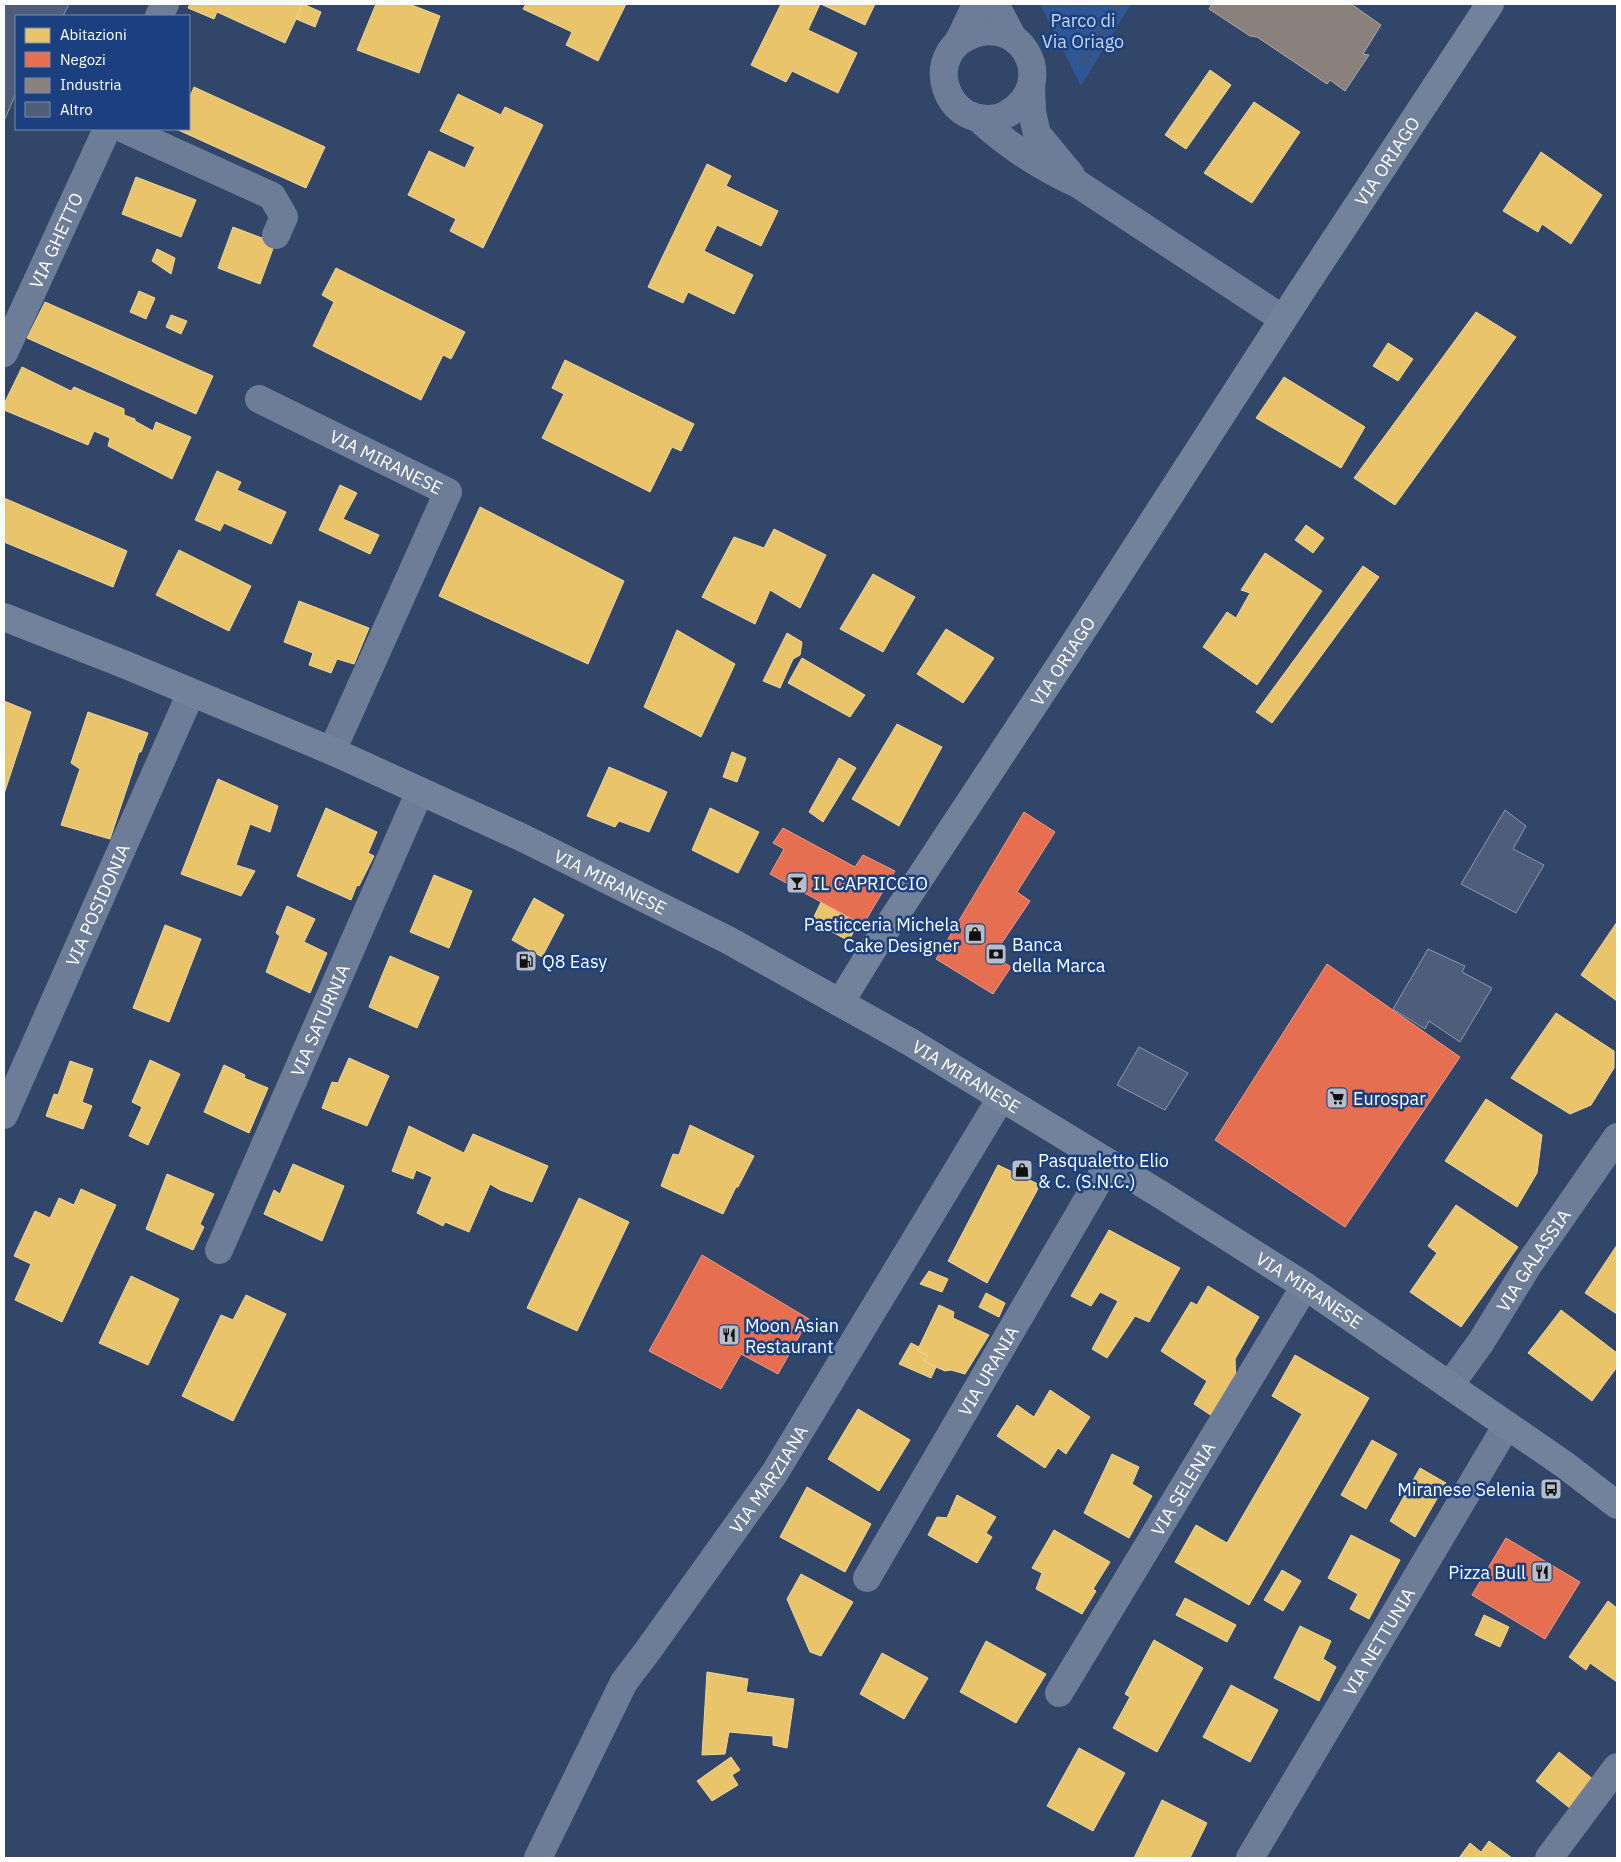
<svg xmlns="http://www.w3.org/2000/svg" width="1621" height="1862" font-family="'IBM Plex Sans',sans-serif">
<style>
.green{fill:#2f5697}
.homes{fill:#e9c46a;stroke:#f0d697}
.shops{fill:#e76f51;stroke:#ee9a85}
.industry{fill:#8a817c;stroke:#ada7a3}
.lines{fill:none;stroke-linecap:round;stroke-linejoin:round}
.stream{stroke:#3a5482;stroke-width:9}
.building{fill:#4e5e7a;stroke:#8c98ae}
.street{stroke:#6e7d97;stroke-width:28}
.secondary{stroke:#73829b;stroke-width:28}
.labels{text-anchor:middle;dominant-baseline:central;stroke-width:5;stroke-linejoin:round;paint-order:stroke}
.park-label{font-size:18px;fill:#c4d7f7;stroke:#1c407f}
.street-label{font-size:18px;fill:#fff;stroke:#1c407f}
.poi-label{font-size:18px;fill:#fff;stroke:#1c407f;text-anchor:start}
</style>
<rect width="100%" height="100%" fill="#324669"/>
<!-- green -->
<polygon class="green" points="1040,4 1131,4 1081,86"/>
<!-- homes -->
<g class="homes">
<polygon points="190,4 303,4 285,43 217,12 214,19 188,8"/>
<polygon points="303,4 321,12 315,27 296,19"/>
<polygon points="376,4 409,4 440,16 419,73 357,50"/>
<polygon points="526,4 626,4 598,61 566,45 572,32 523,9"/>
<polygon points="781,4 820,4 808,30 857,53 838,93 792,71 786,82 751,65"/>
<polygon points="821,4 875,4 865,25"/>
<polygon points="1210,70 1231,85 1186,149 1165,135"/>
<polygon points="194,87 325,147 306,188 176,129 189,129 189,99"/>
<polygon points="458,94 501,115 505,107 543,125 483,248 450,231 456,219 408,195 429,151 465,168 475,147 440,131"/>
<polygon points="1254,102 1300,132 1252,203 1204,173"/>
<polygon points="1541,152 1602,195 1571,244 1542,224 1538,232 1503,211"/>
<polygon points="707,164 731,176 726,186 778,211 761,246 717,225 704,251 753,275 734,314 688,292 683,303 648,287"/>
<polygon points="136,177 196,200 181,237 122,214"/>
<polygon points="233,227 275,243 260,284 218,268"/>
<polygon points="157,249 175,258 171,274 152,261"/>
<polygon points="336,268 465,332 451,359 443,355 421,400 313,346 334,302 322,295"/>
<polygon points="139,291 155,298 146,319 130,312"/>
<polygon points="45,302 213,376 196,414 27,338"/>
<polygon points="1476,312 1516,337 1395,505 1354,478"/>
<polygon points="171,315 187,321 181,334 166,327"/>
<polygon points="1388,343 1413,359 1398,381 1373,366"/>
<polygon points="565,360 694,424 681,451 672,447 650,492 542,438 564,394 552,388"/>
<polygon points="22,367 71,391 74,387 124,409 124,415 135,419 135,421 153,431 156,422 191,437 172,479 108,446 110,438 94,431 88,445 4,410 4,404"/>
<polygon points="1284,377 1365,427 1341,468 1256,418"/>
<polygon points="217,471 241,482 237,490 286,512 271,544 224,523 220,531 195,520"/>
<polygon points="340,485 357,493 343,519 379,535 370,554 319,530"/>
<polygon points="4,498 127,551 113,587 4,542"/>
<polygon points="480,507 624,581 588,664 439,596"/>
<polygon points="1306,525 1324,538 1313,553 1295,540"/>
<polygon points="774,529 826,555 800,608 770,590 755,624 702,597 734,537 764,548"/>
<polygon points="179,550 251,586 229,631 156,595"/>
<polygon points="1265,553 1322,591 1257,685 1203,647 1227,612 1236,618 1250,593 1241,590"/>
<polygon points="1363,566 1379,577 1272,723 1256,712"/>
<polygon points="873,574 915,597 883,652 840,629"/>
<polygon points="299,601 369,628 354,664 337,659 331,673 309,665 313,653 284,642"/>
<polygon points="946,629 994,658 963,703 917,674"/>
<polygon points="677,630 735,664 701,737 644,707"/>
<polygon points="787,633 802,642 800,655 793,659 780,688 763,681"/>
<polygon points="802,658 865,695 850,717 788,683"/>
<polygon points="4,701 31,712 4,794"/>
<polygon points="88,712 148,733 141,752 139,752 110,839 61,825 80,769 71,763"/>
<polygon points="897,724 942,747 899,826 852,799"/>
<polygon points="732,752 746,758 737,782 723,777"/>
<polygon points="839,758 856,768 823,822 809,812"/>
<polygon points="609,767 667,792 649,832 619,821 615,827 587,816"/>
<polygon points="218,779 278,806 270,832 250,824 236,865 255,871 241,896 181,874"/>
<polygon points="326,808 377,832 368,853 374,856 359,886 357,885 351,900 297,876"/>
<polygon points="710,808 759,832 738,873 692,850"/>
<polygon points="434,875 472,891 449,948 410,932"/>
<polygon points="534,898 564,915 542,957 512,940"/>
<polygon points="821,902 858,922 849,941 812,921"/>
<polygon points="287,906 315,919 304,942 327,953 310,993 266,972 280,936 276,933"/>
<polygon points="1617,922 1617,1001 1581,975"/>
<polygon points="165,925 201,939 169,1022 133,1008"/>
<polygon points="390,956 439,977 417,1028 369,1007"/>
<polygon points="1556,1013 1614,1051 1614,1068 1591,1105 1570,1114 1511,1078"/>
<polygon points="349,1058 389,1076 367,1126 322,1108 332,1082 338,1083"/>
<polygon points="150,1060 180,1074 148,1145 129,1136 142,1107 132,1102"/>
<polygon points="70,1061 93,1069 82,1102 92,1106 83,1129 46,1116 54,1094 58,1095"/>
<polygon points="224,1065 245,1075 244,1078 268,1088 249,1133 204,1112"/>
<polygon points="1486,1099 1542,1135 1537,1173 1517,1207 1445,1161"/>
<polygon points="690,1125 754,1156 738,1187 736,1187 723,1214 661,1186 673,1154 679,1155"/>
<polygon points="409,1126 464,1153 473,1134 548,1166 532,1202 500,1190 490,1184 469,1232 445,1222 443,1226 417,1213 432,1177 416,1170 413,1179 392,1171"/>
<polygon points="293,1164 344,1186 322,1241 264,1214 274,1190 280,1194"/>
<polygon points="998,1165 1040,1185 987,1283 948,1261"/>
<polygon points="167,1174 214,1194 200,1224 204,1227 193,1250 146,1229"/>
<polygon points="81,1189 116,1205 62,1322 15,1300 31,1264 14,1256 35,1211 50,1218 59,1198 74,1205"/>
<polygon points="579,1198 629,1222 577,1331 527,1308"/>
<polygon points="1456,1205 1518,1247 1461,1327 1410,1292 1437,1253 1428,1246"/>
<polygon points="1109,1230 1180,1268 1149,1322 1135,1316 1107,1358 1092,1349 1118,1301 1100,1292 1091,1306 1071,1296"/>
<polygon points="1617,1245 1617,1314 1585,1293"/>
<polygon points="929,1271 948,1279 942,1292 920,1284"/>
<polygon points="131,1276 179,1299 148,1365 99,1343"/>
<polygon points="1208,1286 1259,1317 1235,1359 1236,1386 1212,1416 1194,1404 1207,1381 1161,1351 1191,1302 1197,1305"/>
<polygon points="986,1293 1005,1303 999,1317 979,1307"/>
<polygon points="246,1295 286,1314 233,1421 182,1396 221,1315 233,1320"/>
<polygon points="939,1305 954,1312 953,1318 989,1335 965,1374 951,1370 945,1371 936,1367 924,1361 928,1355 917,1351"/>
<polygon points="1561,1310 1617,1353 1617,1367 1592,1401 1528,1353"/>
<polygon points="911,1343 919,1347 917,1351 928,1355 924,1361 936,1367 931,1378 899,1364"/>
<polygon points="1295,1355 1369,1398 1249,1605 1175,1562 1196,1525 1227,1543 1302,1414 1272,1396"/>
<polygon points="1050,1390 1090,1417 1066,1454 1058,1448 1045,1468 997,1436 1017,1405 1034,1417"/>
<polygon points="858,1409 910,1440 879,1491 828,1459"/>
<polygon points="1372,1440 1397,1454 1366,1509 1341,1495"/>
<polygon points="1112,1454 1139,1467 1132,1484 1152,1496 1129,1538 1084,1513"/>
<polygon points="1420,1468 1446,1483 1415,1537 1390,1521"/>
<polygon points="807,1487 871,1524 845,1572 780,1537"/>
<polygon points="957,1495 996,1517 986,1533 992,1537 977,1563 928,1535 937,1517 947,1518"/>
<polygon points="1054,1530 1110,1562 1093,1589 1096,1591 1082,1614 1036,1589 1042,1573 1032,1568"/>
<polygon points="1351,1535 1400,1560 1369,1619 1350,1609 1358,1594 1328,1578"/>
<polygon points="1282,1570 1301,1581 1283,1611 1264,1600"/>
<polygon points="801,1574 853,1602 821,1656 810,1652 787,1599"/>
<polygon points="1185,1598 1236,1625 1227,1642 1176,1615"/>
<polygon points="1608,1601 1617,1608 1617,1682 1590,1663 1586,1670 1569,1657"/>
<polygon points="1484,1615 1509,1627 1500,1647 1475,1635"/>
<polygon points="1300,1626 1331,1641 1323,1659 1336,1667 1319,1701 1274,1678"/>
<polygon points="1154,1640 1203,1668 1157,1752 1113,1728 1130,1697 1125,1694"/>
<polygon points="986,1641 1046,1674 1016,1723 960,1692"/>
<polygon points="882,1653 928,1678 904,1719 860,1694"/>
<polygon points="707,1672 748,1679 746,1692 794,1699 787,1748 773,1745 773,1736 729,1732 725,1754 702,1755"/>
<polygon points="1231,1685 1278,1710 1250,1762 1203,1737"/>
<polygon points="1079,1748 1125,1773 1093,1831 1047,1806"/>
<polygon points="1559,1752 1594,1780 1571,1809 1536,1781"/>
<polygon points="731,1757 740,1770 732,1775 738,1785 712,1801 697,1781"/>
<polygon points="1162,1800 1207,1823 1190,1858 1134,1858"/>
<polygon points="1489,1841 1512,1858 1459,1858 1470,1843 1481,1852"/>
</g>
<!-- shops -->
<g class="shops">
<polygon points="1024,812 1055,832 1017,892 1030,901 993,956 1011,967 993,994 936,959"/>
<polygon points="783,828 855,867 863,855 895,871 863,925 770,874 784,849 773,843"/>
<polygon points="1327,964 1460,1057 1345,1227 1215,1140"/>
<polygon points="702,1255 809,1319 778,1374 741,1354 721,1389 649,1351"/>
<polygon points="1506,1538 1580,1582 1545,1639 1472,1595"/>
</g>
<!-- industry -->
<polygon class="industry" points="1212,4 1351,4 1381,25 1363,54 1369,55 1345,91 1330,80 1327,84 1257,37 1250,36 1209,9"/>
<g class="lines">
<!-- stream -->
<polyline class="stream" points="1084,61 1117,4"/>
</g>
<!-- building -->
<g class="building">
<polygon points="4,4 69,4 63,16 16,16 16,93 4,121"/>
<polygon points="1505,810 1526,826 1513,849 1544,865 1516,913 1461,884"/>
<polygon points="1428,949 1465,966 1462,972 1492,988 1460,1042 1429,1021 1425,1029 1393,1009"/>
<polygon points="1139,1047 1188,1073 1165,1110 1117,1085"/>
</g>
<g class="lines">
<!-- street -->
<g class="street">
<polyline points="995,4 1013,38"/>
<polyline points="159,16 165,4"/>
<path d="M957,43C1017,1 1063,83 1007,114C995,121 979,120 967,114C947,103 937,75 949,54C951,49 955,46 958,42C965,29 970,16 977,4"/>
<polyline points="1031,86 1032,112 1037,134 1071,175"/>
<path d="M978,118C1008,146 1041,167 1078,184L1283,319"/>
<polyline points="124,129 272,196 284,217 276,235"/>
<path id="s1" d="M4,353L107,129"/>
<path id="s2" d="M259,399L448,492L332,751"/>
<path id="s3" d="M4,1115L191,693"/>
<path id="s4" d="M219,1250L420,791"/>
<path id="s5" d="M1450,1385L1481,1342L1529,1264L1617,1137"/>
<path id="s6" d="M867,1578L1109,1163"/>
<path id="s7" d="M1059,1693L1305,1286"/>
<path id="s8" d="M538,1858L624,1682L649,1649L774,1474L1001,1098"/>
<path id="s9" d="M1250,1858L1507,1425"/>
<polyline points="1549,1858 1617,1767"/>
</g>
<!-- secondary -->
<g class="secondary">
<path id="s10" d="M4,617L126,665L332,751L521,837L728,940L912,1043L1163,1196L1305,1286L1565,1465L1617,1505"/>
<path id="s11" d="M840,1003L873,949L1066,656L1302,290L1490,4"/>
</g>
</g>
<!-- icons -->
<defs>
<g id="bar-square" transform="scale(1.125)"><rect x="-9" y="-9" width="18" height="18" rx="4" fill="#b7beca" stroke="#1c407f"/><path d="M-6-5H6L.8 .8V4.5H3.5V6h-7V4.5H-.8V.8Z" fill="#111"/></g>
<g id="shop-square" transform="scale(1.125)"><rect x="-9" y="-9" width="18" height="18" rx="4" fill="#b7beca" stroke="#1c407f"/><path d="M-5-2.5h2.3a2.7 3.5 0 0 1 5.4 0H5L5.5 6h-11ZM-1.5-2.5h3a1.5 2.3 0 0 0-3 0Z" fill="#111"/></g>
<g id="bank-square" transform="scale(1.125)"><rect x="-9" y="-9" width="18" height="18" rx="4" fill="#b7beca" stroke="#1c407f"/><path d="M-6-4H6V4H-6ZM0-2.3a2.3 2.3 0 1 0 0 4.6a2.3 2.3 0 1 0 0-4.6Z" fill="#111"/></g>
<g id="fuel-square" transform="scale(1.125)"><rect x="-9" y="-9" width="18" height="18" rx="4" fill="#b7beca" stroke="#1c407f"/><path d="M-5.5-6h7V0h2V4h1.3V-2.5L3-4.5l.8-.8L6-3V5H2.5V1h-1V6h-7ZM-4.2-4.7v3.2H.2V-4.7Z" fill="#111"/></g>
<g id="supermarket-square" transform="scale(1.125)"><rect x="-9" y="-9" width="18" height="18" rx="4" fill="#b7beca" stroke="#1c407f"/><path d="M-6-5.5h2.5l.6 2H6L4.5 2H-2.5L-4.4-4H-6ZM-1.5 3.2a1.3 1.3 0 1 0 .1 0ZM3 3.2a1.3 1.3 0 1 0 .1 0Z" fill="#111"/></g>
<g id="restaurant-square" transform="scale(1.125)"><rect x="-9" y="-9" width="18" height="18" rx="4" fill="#b7beca" stroke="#1c407f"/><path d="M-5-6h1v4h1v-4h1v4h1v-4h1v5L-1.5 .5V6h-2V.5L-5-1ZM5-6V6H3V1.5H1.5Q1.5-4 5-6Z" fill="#111"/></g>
<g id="bus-square" transform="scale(1.125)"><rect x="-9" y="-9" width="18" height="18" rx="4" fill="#b7beca" stroke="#1c407f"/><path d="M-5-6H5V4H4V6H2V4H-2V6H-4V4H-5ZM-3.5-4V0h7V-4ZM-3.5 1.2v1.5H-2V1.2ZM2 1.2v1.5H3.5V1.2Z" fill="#111"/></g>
</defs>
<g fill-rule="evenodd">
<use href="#bar-square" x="797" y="883"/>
<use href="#shop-square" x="975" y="934"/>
<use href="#bank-square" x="996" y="954"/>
<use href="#fuel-square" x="526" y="961"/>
<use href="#supermarket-square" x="1337" y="1098"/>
<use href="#shop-square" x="1022" y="1170"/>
<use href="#restaurant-square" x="729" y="1335"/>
<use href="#bus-square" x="1551" y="1489"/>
<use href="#restaurant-square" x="1542" y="1572"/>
</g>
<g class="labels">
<!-- park labels -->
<g class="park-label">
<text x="1083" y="20">Parco di<tspan x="1083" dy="21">Via Oriago</tspan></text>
</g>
<!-- street labels -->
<g class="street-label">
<text stroke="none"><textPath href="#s11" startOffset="1004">VIA ORIAGO</textPath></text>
<text stroke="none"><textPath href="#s1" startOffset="124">VIA GHETTO</textPath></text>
<text stroke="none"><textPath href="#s2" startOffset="142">VIA MIRANESE</textPath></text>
<text stroke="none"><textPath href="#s11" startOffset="408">VIA ORIAGO</textPath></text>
<text stroke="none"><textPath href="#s10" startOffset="662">VIA MIRANESE</textPath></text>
<text stroke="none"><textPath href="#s3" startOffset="230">VIA POSIDONIA</textPath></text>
<text stroke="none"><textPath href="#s4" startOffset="251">VIA SATURNIA</textPath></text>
<text stroke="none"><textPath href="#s10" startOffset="1068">VIA MIRANESE</textPath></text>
<text stroke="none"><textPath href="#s5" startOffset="150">VIA GALASSIA</textPath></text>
<text stroke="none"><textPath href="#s10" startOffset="1472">VIA MIRANESE</textPath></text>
<text stroke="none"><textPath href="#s6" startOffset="240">VIA URANIA</textPath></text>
<text stroke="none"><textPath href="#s8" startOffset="445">VIA MARZIANA</textPath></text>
<text stroke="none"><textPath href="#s7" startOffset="239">VIA SELENIA</textPath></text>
<text stroke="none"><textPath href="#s9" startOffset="252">VIA NETTUNIA</textPath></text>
</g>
<!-- poi labels -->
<g class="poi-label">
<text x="813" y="883">IL CAPRICCIO</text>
<text x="959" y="924" text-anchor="end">Pasticceria Michela<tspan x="959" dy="21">Cake Designer</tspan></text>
<text x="1012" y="944">Banca<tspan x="1012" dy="21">della Marca</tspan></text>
<text x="542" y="961">Q8 Easy</text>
<text x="1353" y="1098">Eurospar</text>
<text x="1038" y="1160">Pasqualetto Elio<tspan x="1038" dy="21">&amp; C. (S.N.C.)</tspan></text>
<text x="745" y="1325">Moon Asian<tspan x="745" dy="21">Restaurant</tspan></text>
<text x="1535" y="1489" text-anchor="end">Miranese Selenia</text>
<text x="1526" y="1572" text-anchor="end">Pizza Bull</text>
</g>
</g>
<!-- border -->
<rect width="1621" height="1862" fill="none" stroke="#ffffff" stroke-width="10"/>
<!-- legend -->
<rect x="15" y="15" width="175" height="115" fill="#1c407f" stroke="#778cb2"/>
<rect x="25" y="28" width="25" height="15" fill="#e9c46a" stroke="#778cb2"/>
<text x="60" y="40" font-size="15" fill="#ffffff">Abitazioni</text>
<rect x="25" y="52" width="25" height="15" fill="#e76f51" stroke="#778cb2"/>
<text x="60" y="65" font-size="15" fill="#ffffff">Negozi</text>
<rect x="25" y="78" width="25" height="15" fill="#8a817c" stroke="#778cb2"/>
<text x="60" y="90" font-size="15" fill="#ffffff">Industria</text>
<rect x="25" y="102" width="25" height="15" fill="#4e5e7a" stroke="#778cb2"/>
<text x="60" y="115" font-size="15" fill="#ffffff">Altro</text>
</svg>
